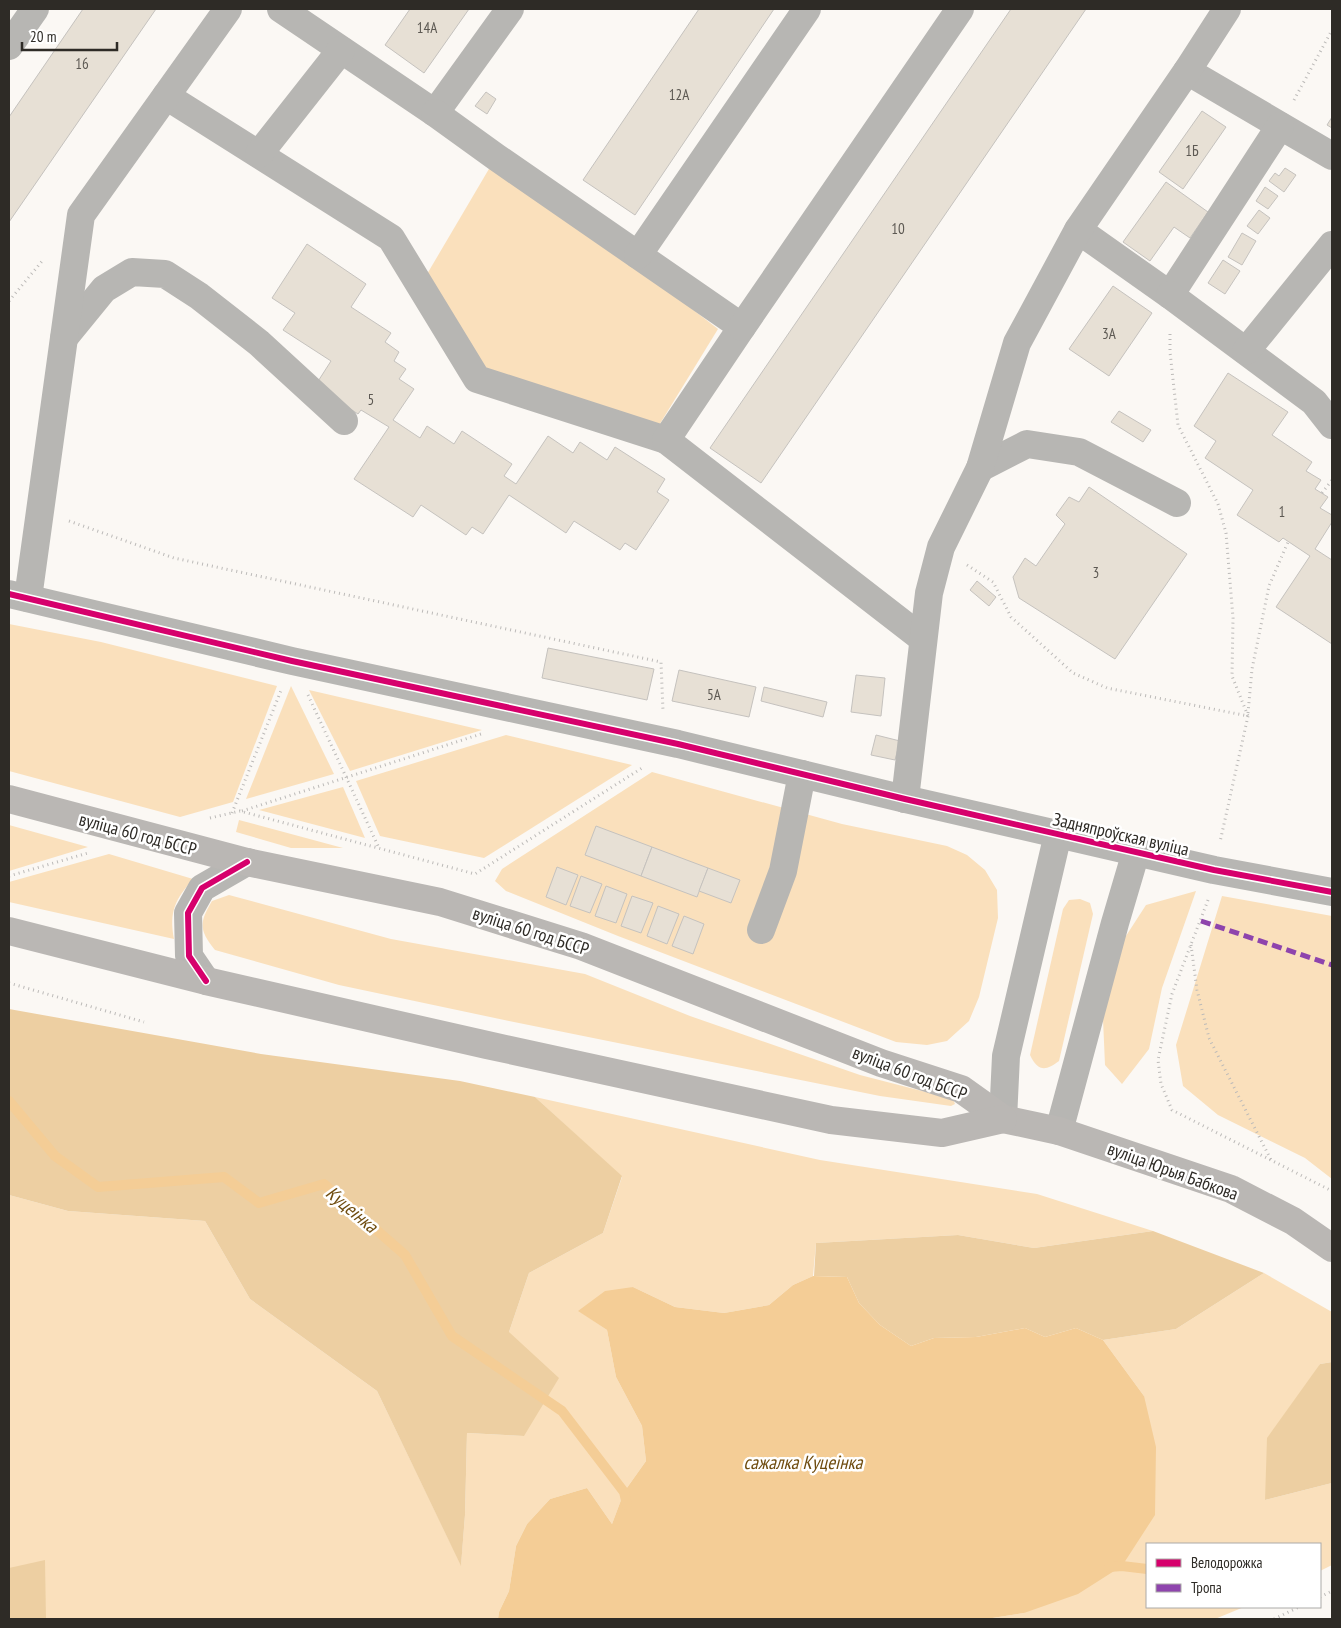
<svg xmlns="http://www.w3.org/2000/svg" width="1341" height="1628" font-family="'PT Sans Narrow',sans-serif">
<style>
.green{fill:#fae0bc}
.forest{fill:#edcfa2}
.water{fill:#f4cd96}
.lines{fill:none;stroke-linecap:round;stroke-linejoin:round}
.stream{stroke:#f4cd96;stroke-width:10}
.building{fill:#e7e0d5;stroke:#c5c2be}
.path{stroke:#bcbab8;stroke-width:3;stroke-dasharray:1 4;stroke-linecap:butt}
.minor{stroke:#b7b6b3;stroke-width:28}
.major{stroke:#bab7b4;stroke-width:28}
.quiet{stroke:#8e44ad;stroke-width:5;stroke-dasharray:10 5;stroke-linecap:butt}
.cycleway-casing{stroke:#fff;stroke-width:9}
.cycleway{stroke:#d6006c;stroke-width:6}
.labels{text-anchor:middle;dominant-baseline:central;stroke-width:5;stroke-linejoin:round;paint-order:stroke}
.number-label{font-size:15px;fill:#5d5953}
.street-label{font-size:18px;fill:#2e2b26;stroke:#fff}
.water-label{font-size:19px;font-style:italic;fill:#6f4c0f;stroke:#fff}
</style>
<rect width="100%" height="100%" fill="#fbf8f4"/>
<!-- green -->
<g class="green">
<polygon points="496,157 718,329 653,435 477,379 420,286"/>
<polygon points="9,624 101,642 277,686 233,802 180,817 9,771"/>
<polygon points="291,686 334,774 246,799"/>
<polygon points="309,690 482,730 350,771"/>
<polygon points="506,735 632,765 484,858 380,836 356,781"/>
<polygon points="652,772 842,824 947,846 967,855 985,870 997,890 998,918 979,997 969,1021 947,1041 927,1045 896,1042 618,936 506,891 495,881 502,869"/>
<polygon points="343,787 365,838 259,810"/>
<polygon points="239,820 343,848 291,848 236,832"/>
<polygon points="9,825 88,847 9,871"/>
<path d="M109,854L193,879C175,900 169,911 174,939L9,902V882Z"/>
<polygon points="1196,891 1162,988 1149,1049 1122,1084 1105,1065 1103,1019 1124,939 1146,905"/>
<path d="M229,895L391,939L585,974L690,1016L860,1075L953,1099L955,1104L951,1106L880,1096L509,1021L339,985L215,950C199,930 199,923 212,901Z"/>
<polygon points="1222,896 1332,916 1332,1179 1305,1158 1218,1115 1183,1086 1176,1045"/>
<path d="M1080,899L1090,903L1093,914L1059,1061C1046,1071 1038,1072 1030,1055L1063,909L1069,900Z"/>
<polygon points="535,1097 820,1160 1037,1194 1153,1231 1034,1248 958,1235 816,1243 813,1276 793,1285 769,1305 724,1313 675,1307 633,1287 579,1311 607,1330 616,1377 642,1426 646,1461 624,1492 612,1524 587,1488 550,1499 527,1524 516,1546 509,1591 499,1612 498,1619 9,1619 9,1195 68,1211 205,1221 250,1299 377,1391 461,1565 465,1515 467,1433 524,1436 509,1332 529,1273 603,1233 622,1177"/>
<polygon points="1264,1273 1332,1312 1332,1362 1320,1364 1265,1500 1332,1483 1332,1565 1320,1571 1320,1544 1147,1544 1147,1607 1244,1607 1215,1619 986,1619 1024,1613 1144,1396 1103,1340 1176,1329"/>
</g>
<!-- forest -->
<g class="forest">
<polygon points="9,1009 261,1054 460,1081 535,1097 622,1176 603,1233 529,1273 509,1332 559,1378 524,1436 467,1433 465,1515 461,1566 377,1391 250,1299 205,1221 68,1211 9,1195"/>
<polygon points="1153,1231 1264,1273 1176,1329 1103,1340 1076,1328 1045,1337 1025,1328 976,1337 934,1338 911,1346 880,1325 859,1303 847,1277 814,1276 816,1243 958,1235 1034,1248"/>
<polygon points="1332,1362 1332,1483 1265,1500 1267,1438 1320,1364"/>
<polygon points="45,1560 46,1619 9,1619 9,1568"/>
</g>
<!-- water -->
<polygon class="water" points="813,1276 847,1277 859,1303 880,1325 911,1346 934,1338 976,1337 1025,1328 1045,1337 1076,1328 1103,1340 1144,1396 1156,1447 1155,1515 1122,1566 1078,1594 1024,1613 986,1619 498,1619 499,1612 509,1591 516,1546 527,1524 550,1499 587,1488 612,1524 624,1492 646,1461 642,1426 616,1377 607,1330 578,1311 605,1291 633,1287 675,1307 724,1313 769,1305 793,1285"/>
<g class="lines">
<!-- stream -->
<g class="stream">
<polyline points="9,1101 55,1156 98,1187 224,1177 259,1203 324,1184 405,1255 452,1336 562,1411 624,1492 627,1505"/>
<polyline points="1109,1567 1122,1566 1147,1569"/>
</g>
</g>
<!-- building -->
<g class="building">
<polygon points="83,9 156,9 9,222 9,117"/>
<polygon points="410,9 469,9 424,73 385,45"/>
<polygon points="699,9 774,9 635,215 583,180"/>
<polygon points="1011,9 1086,9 761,483 710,448"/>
<polygon points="486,92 496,99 487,114 475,106"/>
<polygon points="1202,111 1226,127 1183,189 1159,172"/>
<polygon points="1332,117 1332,128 1327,125"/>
<polygon points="1285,168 1296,175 1284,192 1269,181 1275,173 1279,176"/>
<polygon points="1166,182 1208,212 1190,238 1174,227 1150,261 1123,242"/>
<polygon points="1265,187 1278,196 1268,209 1256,201"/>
<polygon points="1259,210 1270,218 1258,234 1247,226"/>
<polygon points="1242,233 1256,241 1242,265 1228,257"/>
<polygon points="307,244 366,284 351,307 391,333 385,342 399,352 394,361 406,369 399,379 414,389 393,420 420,438 427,426 454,444 462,431 512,464 504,476 516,484 548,436 573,453 580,442 607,460 615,447 665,479 657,492 669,500 636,550 625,543 620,550 574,521 566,533 509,495 483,534 472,527 466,535 421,505 413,517 354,479 389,427 361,410 358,414 315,386 331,361 283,330 295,313 272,298"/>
<polygon points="1223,260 1240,271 1225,294 1208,283"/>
<polygon points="1113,286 1152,313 1109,376 1069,349"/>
<polygon points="1228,373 1288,412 1272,435 1312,462 1306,471 1321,480 1315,489 1328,497 1320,508 1332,515 1332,522 1315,549 1332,560 1332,644 1276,607 1310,556 1283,538 1279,542 1237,515 1253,490 1205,458 1216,441 1194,426"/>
<polygon points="1119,411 1151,430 1143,442 1111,422"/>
<polygon points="1089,487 1187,554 1115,659 1019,598 1013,577 1025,558 1036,566 1065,524 1056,515 1069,497 1079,502"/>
<polygon points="977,581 996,597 989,606 970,590"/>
<polygon points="548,648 654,669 647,700 542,678"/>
<polygon points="679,670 756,687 749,717 672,701"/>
<polygon points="856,675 885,678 881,716 851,712"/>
<polygon points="764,687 827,702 823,717 761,701"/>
<polygon points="876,735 900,741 895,760 871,755"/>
<polygon points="596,826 652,847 641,876 585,855"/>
<polygon points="652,847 708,868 697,897 641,876"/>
<polygon points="557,867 578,875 566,905 546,897"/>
<polygon points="708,868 740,880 731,903 699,891"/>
<polygon points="581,876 602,884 590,913 570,906"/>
<polygon points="606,886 627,894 616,923 595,916"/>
<polygon points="632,896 653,903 641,933 621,926"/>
<polygon points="658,906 679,914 667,944 647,936"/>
<polygon points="684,916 704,924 693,954 672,946"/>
</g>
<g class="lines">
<!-- path -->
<g class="path">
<polyline points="1294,100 1332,30"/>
<polyline points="9,301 43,260"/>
<polyline points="1170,334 1170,352 1178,425 1218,504 1226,533 1233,618 1232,676 1248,716"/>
<polyline points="1322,493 1332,480"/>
<polyline points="69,521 174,558 661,662 663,711"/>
<polyline points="967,565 993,582 1011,617 1073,673 1107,688 1248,716 1220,842"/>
<polyline points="308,695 379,848"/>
<polyline points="1248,713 1252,669 1269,586 1288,542"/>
<polyline points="242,811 481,734"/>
<polyline points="232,813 282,688"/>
<polyline points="210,818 240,811 475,874 642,768"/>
<polyline points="9,876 88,853"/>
<polyline points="1208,900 1172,994 1158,1060 1161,1084 1172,1110 1332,1191"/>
<polyline points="1191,945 1197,990 1209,1038 1271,1160"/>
<polyline points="9,983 144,1022"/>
<polyline points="1320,1597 1332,1591"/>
<polyline points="1274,1619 1299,1607"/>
</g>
<!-- minor -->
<g class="minor">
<polyline points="281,9 435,113 510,9"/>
<polyline points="9,46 35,9"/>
<polyline points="1187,71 1332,156"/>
<polyline points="166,96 391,238 477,379 666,440"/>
<polyline points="435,113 496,157 742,327 666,440 923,639"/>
<polyline points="259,154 341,50"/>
<polyline points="1078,230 1170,295 1280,126"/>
<polyline points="638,255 807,9"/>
<polyline points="1170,295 1314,402 1332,425"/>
<polyline points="742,327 960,9"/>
<polyline points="64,338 104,289 132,272 165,274 199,296 259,343 344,421"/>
<polyline points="1246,351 1332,245"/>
<polyline points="980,468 1027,444 1079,452 1177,503"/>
<polyline points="9,594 292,661 678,744 905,799 1214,870 1332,892"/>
<polyline points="28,598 81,215 228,9"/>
<polyline points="905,799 929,593 941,547 980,468 1017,343 1078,230 1187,71 1227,9"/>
<polyline points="761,930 783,871 802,774"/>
<polyline points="206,981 189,956 188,913 202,888 247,862"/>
<polyline points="1003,1119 1006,1056 1058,834"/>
<polyline points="1059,1131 1115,923 1136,852"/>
</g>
<!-- major -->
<g class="major">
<polyline points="9,799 247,862 440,902 581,946 881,1063 961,1089 1003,1119 1059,1131 1231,1189 1293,1221 1332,1248"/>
<polyline points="9,931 206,981 487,1045 831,1120 942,1133 1003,1119"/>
</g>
<!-- quiet -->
<polyline class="quiet" points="1201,921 1332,965"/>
<!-- cycleway casing -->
<g class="cycleway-casing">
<g id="cycleway">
<polyline points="9,594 292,661 678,744 905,799 1214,870 1332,892"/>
<polyline points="206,981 189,956 188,913 202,888 247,862"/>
</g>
</g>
<!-- cycleway -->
<use href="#cycleway" class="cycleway"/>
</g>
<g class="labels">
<!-- number labels -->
<g class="number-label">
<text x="427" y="27">14А</text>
<text x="82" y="63">16</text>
<text x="679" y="94">12А</text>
<text x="1192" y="150">1Б</text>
<text x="898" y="228">10</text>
<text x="1109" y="333">3А</text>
<text x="371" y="399">5</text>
<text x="1282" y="511">1</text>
<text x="1096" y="572">3</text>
<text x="714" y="694">5А</text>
</g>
<!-- street labels -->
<g class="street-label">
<text transform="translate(138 834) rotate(15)">вуліца 60 год БССР</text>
<text transform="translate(1121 834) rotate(13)">Задняпроўская вуліца</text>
<text transform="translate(531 931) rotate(18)">вуліца 60 год БССР</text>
<text transform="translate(910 1073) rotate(21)">вуліца 60 год БССР</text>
<text transform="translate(1173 1171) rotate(20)">вуліца Юрыя Бабкова</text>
</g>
<!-- water labels -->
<g class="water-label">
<text transform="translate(352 1209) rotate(40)">Куцеінка</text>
<text x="803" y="1462">сажалка Куцеінка</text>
</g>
</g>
<!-- border -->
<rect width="1341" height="1628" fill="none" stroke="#2e2b26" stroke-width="20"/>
<!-- legend -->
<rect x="1146" y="1543" width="175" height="65" fill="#ffffff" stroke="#abaaa8"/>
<rect x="1156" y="1559" width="25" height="8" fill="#d6006c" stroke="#abaaa8"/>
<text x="1191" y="1568" font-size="15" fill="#2e2b26">Велодорожка</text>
<rect x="1156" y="1584" width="25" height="8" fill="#8e44ad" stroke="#abaaa8"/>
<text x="1191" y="1593" font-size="15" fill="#2e2b26">Тропа</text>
<!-- scale -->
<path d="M22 42v8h95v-8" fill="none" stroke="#2e2b26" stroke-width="2.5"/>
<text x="30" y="42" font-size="15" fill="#2e2b26" stroke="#ffffff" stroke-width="4" paint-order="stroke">20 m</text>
</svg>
